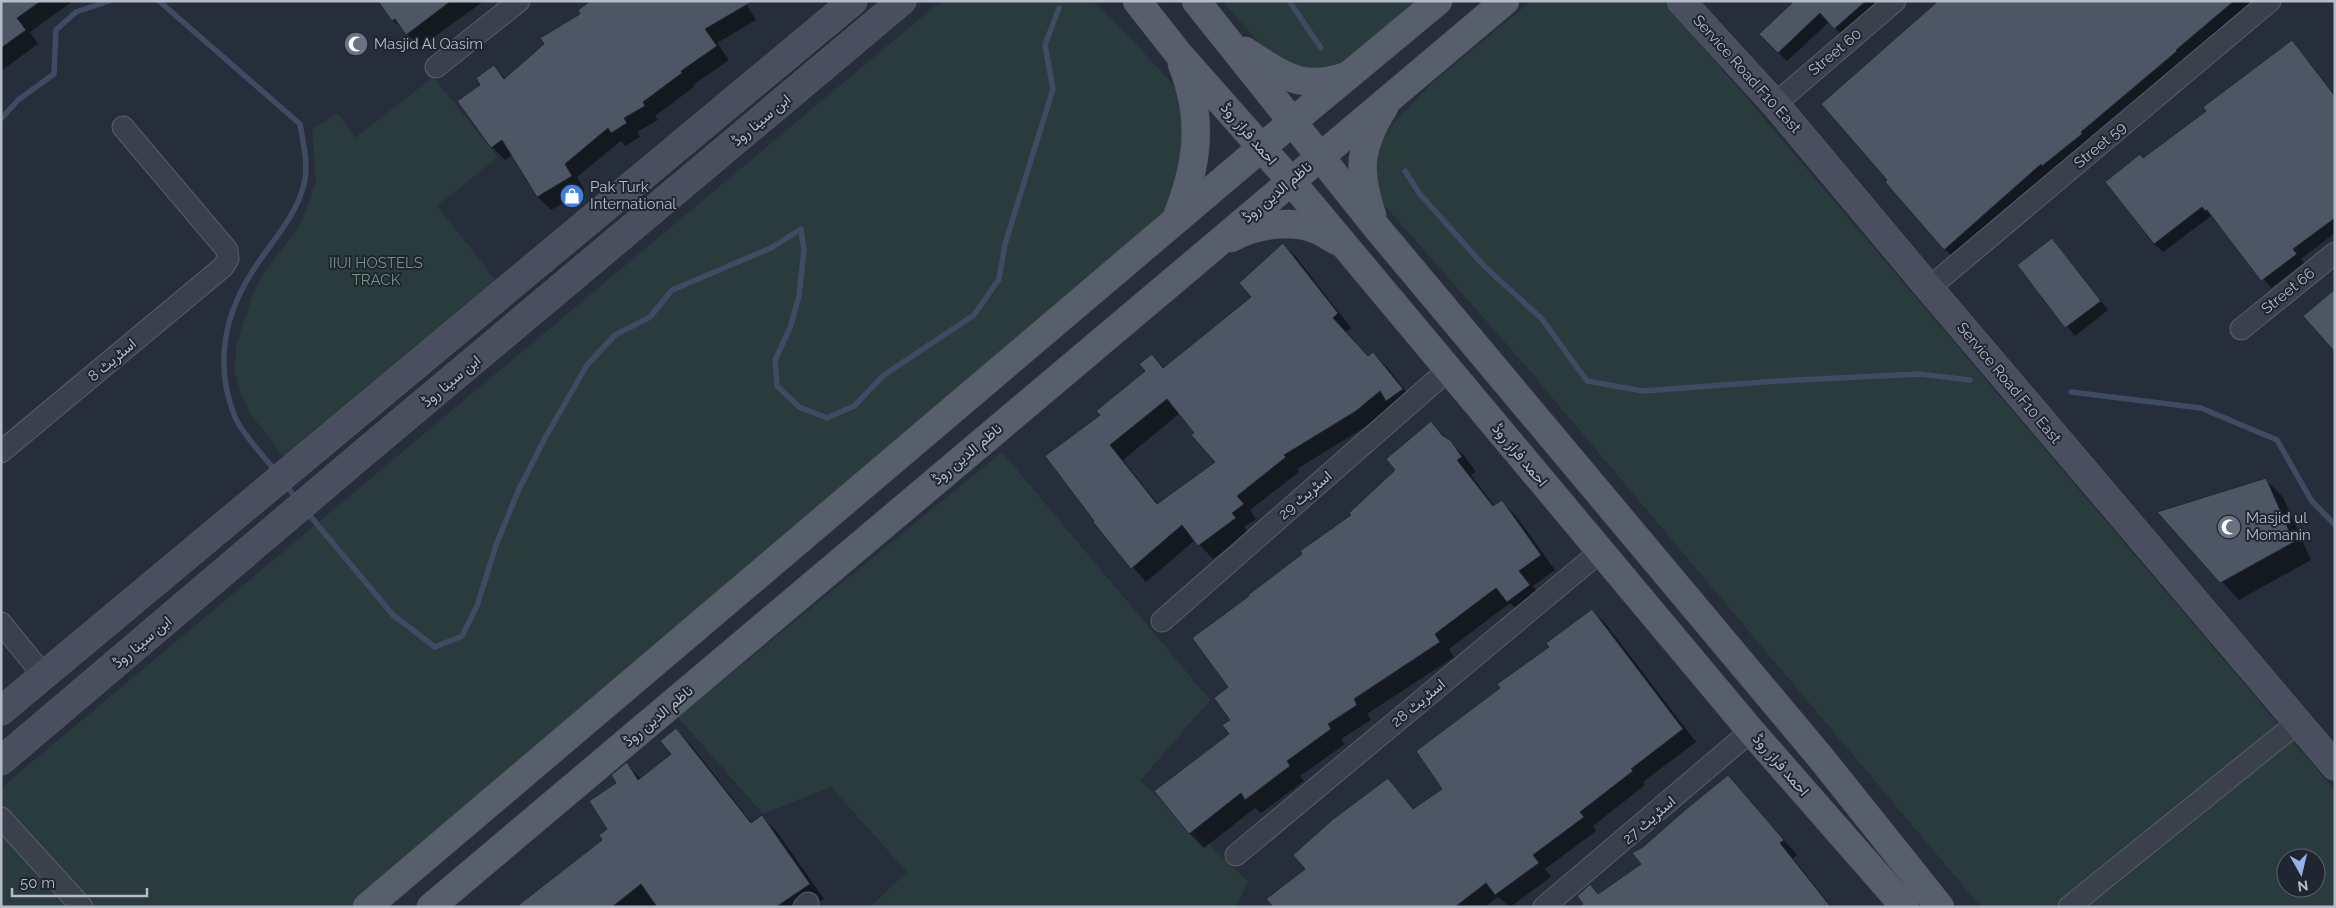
<svg xmlns="http://www.w3.org/2000/svg" width="2336" height="908" font-family="Raleway,Vazirmatn,sans-serif">
<style>
.green{fill:#2a3b3d;fill-rule:evenodd}
.shadow{fill:#0007;fill-rule:evenodd}
.lines{fill:none;stroke-linecap:round;stroke-linejoin:round}
.stream{stroke:#3e4b62;stroke-width:5.5}
.building{fill:#4d5665;stroke:#212733;fill-rule:evenodd}
.street-casing{stroke:#585e6a;stroke-width:23}
.secondary-casing{stroke:#585e6a;stroke-width:29}
.primary-casing{stroke:#434955;stroke-width:29}
.street{stroke:#3a404c;stroke-width:21}
.secondary{stroke:#494f5e;stroke-width:28}
.primary{stroke:#585f6c;stroke-width:28}
.labels{text-anchor:middle;dominant-baseline:central;stroke-width:4;stroke-linejoin:round;paint-order:stroke}
.poi-label{font-size:15px;fill:#b6bcc7;stroke:#1f2531;text-anchor:start}
.street-label{font-size:15px;fill:#b6bcc7;stroke:#1f2531}
.park-label{font-size:15px;fill:#70957b;stroke:#1f2531}
</style>
<rect width="100%" height="100%" fill="#272e3b"/>
<!-- green -->
<g class="green">
<polygon points="941,1 1092,1 1134,42 1182,95 1189,159 1172,210 352,907 93,907 1,803 1,788"/>
<polygon points="1222,1 1418,1 1324,76 1309,73 1266,50"/>
<path d="M1531,1H1664L2335,791V907H1981L1524,364L1380,200L1369,165L1392,125L1431,84ZM2286,858H2316V888H2286Z"/>
<polygon points="433,77 498,157 437,206 499,284 287,461 249,412 240,391 235,372 236,346 251,299 263,274 302,222 316,181 312,129 338,113 355,138"/>
<polygon points="1002,452 1210,700 1140,781 1248,881 1236,907 870,907 907,872 831,787 763,814 678,717"/>
<polygon points="1,834 67,907 1,907"/>
</g>
<!-- shadow -->
<g class="shadow">
<polygon points="1,1 73,1 30,32 38,44 1,71"/>
<polygon points="380,1 484,1 420,47 393,20"/>
<polygon points="1796,1 1883,1 1844,37 1829,22 1787,61 1761,34"/>
<polygon points="1940,1 2256,1 2183,59 2185,61 1953,258 1945,249"/>
<polygon points="745,2 756,20 717,43 729,60 693,85 694,87 655,116 658,120 637,132 640,137 625,146 621,141 577,177 585,190 551,210 538,197 512,155 505,160 492,147 482,85 494,67 506,79"/>
<polygon points="2292,41 2335,95 2335,233 2301,259 2304,263 2271,288 2211,216 2163,252 2154,244 2144,160 2208,111"/>
<polygon points="2052,240 2108,310 2075,336 2018,265"/>
<path d="M1283,244L1297,258L1351,328L1346,332L1369,357L1373,354L1387,367L1416,404L1393,406L1370,424L1297,469L1299,472L1250,510L1256,519L1244,527L1249,533L1213,559L1195,540L1146,582L1094,523L1102,415L1147,372L1152,356L1165,368L1253,297ZM1180,413L1217,462L1159,505L1123,460Z"/>
<polygon points="1431,423 1465,457 1476,472 1471,475 1495,507 1502,502 1516,516 1555,570 1533,586 1543,600 1522,615 1510,603 1449,649 1454,657 1367,714 1371,720 1341,739 1345,744 1300,776 1304,781 1261,813 1255,808 1204,848 1190,834 1156,791 1230,734 1230,688 1251,597 1353,515 1397,470"/>
<polygon points="2266,480 2283,497 2311,560 2239,600 2159,513"/>
<polygon points="1592,610 1605,623 1696,742 1643,782 1645,785 1593,826 1596,831 1545,869 1551,877 1510,907 1498,897 1485,907 1274,907 1388,779 1414,810 1444,789 1502,688"/>
<polygon points="676,730 691,745 752,823 762,817 777,832 824,899 812,907 518,907 604,840 609,829 618,783 627,764 641,779 672,754"/>
<polygon points="1728,777 1797,855 1793,858 1832,907 1587,907 1599,895 1643,864 1644,848"/>
</g>
<g class="lines">
<!-- stream -->
<g class="stream">
<path d="M159,1L300,124C303,142 309,166 304,184C297,214 275,238 258,263C225,310 213,363 235,417C241,432 265,458 276,472"/>
<polyline points="1289,1 1321,48"/>
<polyline points="1,119 18,100 54,74 56,30 76,12 109,1"/>
<polyline points="1405,171 1419,193 1484,266 1542,319 1587,381 1643,391 1777,381 1919,374 1970,380"/>
<polyline points="2071,392 2201,408 2277,440 2311,500 2335,525"/>
<polyline points="285,483 297,500"/>
<polyline points="306,511 393,615 435,647 462,636 477,606 496,545 519,489 545,438 587,365 615,335 650,317 672,290 771,248 801,229 804,250 799,296 790,328 775,360 777,386 799,407 827,418 854,406 884,375 974,315 999,279 1005,244 1053,89 1045,45 1059,8"/>
</g>
</g>
<!-- building -->
<g class="building">
<polygon points="1,1 41,1 17,18 26,30 1,48"/>
<polygon points="378,1 451,1 406,35 395,19 392,21"/>
<polygon points="590,1 753,1 705,29 717,46 681,71 682,73 643,102 645,106 624,118 627,123 611,133 608,128 565,164 572,176 537,197 502,140 491,148 457,101 480,85 476,78 494,65 504,79 544,44 540,38 580,14 578,10"/>
<polygon points="1794,1 1866,1 1834,29 1820,13 1778,53 1759,34"/>
<polygon points="1938,1 2234,1 2176,50 2177,51 2081,132 2082,134 2042,166 2041,164 1944,250 1885,182 1887,180 1821,104"/>
<polygon points="2292,40 2335,96 2335,218 2293,249 2297,254 2261,281 2207,210 2205,211 2202,207 2154,244 2105,182 2140,154 2143,158 2206,111 2203,107"/>
<polygon points="2052,238 2101,301 2065,328 2017,265"/>
<path d="M1283,243L1338,313L1333,318L1368,356L1373,352L1403,389L1386,401L1380,391L1356,411L1284,455L1286,457L1237,496L1244,504L1232,513L1236,518L1198,546L1182,525L1131,569L1093,522L1094,521L1045,456L1100,415L1096,411L1145,371L1139,364L1152,354L1163,368L1251,297L1239,283ZM1167,399L1194,433L1191,435L1215,462L1157,504L1110,445Z"/>
<polygon points="2335,289 2335,352 2303,316"/>
<polygon points="1431,421 1442,435 1451,441 1462,457 1457,460 1493,506 1502,500 1541,555 1519,571 1530,585 1507,602 1496,588 1435,634 1440,642 1354,699 1357,705 1328,724 1331,729 1287,761 1290,766 1245,800 1241,793 1189,834 1154,791 1229,734 1222,725 1230,720 1214,698 1228,687 1192,638 1249,596 1248,595 1302,554 1300,551 1351,515 1349,513 1395,470 1386,459"/>
<polygon points="2266,478 2294,542 2220,583 2157,512"/>
<polygon points="1592,609 1683,729 1631,769 1633,771 1580,812 1584,817 1533,855 1539,863 1495,895 1486,883 1455,907 1273,907 1266,899 1305,869 1293,855 1332,820 1388,778 1413,809 1442,789 1416,751 1500,688 1497,684 1549,647 1546,643"/>
<polygon points="676,728 751,823 762,815 810,884 776,907 657,907 641,884 612,907 516,907 602,840 599,835 607,829 589,801 616,783 611,775 627,762 638,780 671,754 660,741"/>
<polygon points="1728,775 1784,840 1780,843 1831,907 1578,907 1583,904 1577,896 1590,884 1598,894 1641,864 1632,853 1643,847 1685,810"/>
</g>
<g class="lines">
<!-- street casing -->
<g class="street-casing">
<g id="street">
<polyline points="436,67 519,1"/>
<polyline points="1775,104 1895,1"/>
<polyline points="1929,288 2270,1"/>
<polyline points="2241,329 2335,253"/>
<polyline points="1,452 223,267 228,259 227,250 123,127"/>
<polyline points="1162,621 1449,369"/>
<polyline points="1,623 44,676"/>
<polyline points="1,818 82,907"/>
<polyline points="1236,855 1601,551"/>
<polyline points="804,907 808,903"/>
<polyline points="1544,907 1751,731"/>
<polyline points="2069,907 2297,723"/>
</g>
</g>
<!-- secondary casing -->
<g class="secondary-casing">
<g id="secondary">
<polyline points="1681,1 1775,104 1929,288 2335,766"/>
<polyline points="1,711 853,1"/>
<polyline points="1,761 360,456 902,1"/>
</g>
</g>
<!-- primary casing -->
<g class="primary-casing">
<g id="primary">
<polyline points="1137,1 1177,52 1290,180 1751,731 1905,907"/>
<polyline points="1196,1 1377,228 1821,758 1940,907"/>
<path d="M1245,51C1282,75 1302,92 1347,76"/>
<path d="M1372,215C1357,170 1359,148 1384,107"/>
<path d="M1176,219C1198,165 1204,119 1182,64"/>
<path d="M1231,238C1255,225 1286,220 1312,228C1321,230 1329,237 1337,241"/>
<polyline points="367,907 1261,148 1438,1"/>
<polyline points="431,907 1505,1"/>
</g>
</g>
<!-- street -->
<use href="#street" class="street"/>
<!-- secondary -->
<use href="#secondary" class="secondary"/>
<!-- primary -->
<use href="#primary" class="primary"/>
</g>
<!-- icons -->
<defs>
<g id="mosque-disc" transform="scale(1.25)"><circle r="9.5" fill="#6b7280" stroke="#1f2531"/><path d="M3.5-4.9A6 6 0 1 0 3.5 4.9A5 5 0 1 1 3.5-4.9Z" fill="#fff"/></g>
<g id="shop-disc" transform="scale(1.25)"><circle r="9.5" fill="#3f7fe0" stroke="#1f2531"/><path d="M-5-2.5h2.3a2.7 3.5 0 0 1 5.4 0H5L5.5 6h-11ZM-1.5-2.5h3a1.5 2.3 0 0 0-3 0Z" fill="#fff"/></g>
</defs>
<g fill-rule="evenodd">
<use href="#mosque-disc" x="356" y="44"/>
<use href="#shop-disc" x="572" y="196"/>
<use href="#mosque-disc" x="2229" y="527"/>
</g>
<g class="labels">
<!-- poi labels -->
<g class="poi-label">
<text x="374" y="44">Masjid Al Qasim</text>
<text x="590" y="187">Pak Turk<tspan x="590" dy="17">International</tspan></text>
<text x="2246" y="518">Masjid ul<tspan x="2246" dy="17">Momanin</tspan></text>
</g>
<!-- street labels -->
<g class="street-label">
<text transform="translate(1835 52) rotate(-40)">Street 60</text>
<text transform="translate(1747 74) rotate(48)">Service Road F10 East</text>
<text transform="translate(761 120) rotate(-40)">ابن سینا روڈ</text>
<text transform="translate(1249 134) rotate(49)">احمد فراز روڈ</text>
<text transform="translate(2100 145) rotate(-40)">Street 59</text>
<text transform="translate(1277 192) rotate(-40)">ناظم الدین روڈ</text>
<text transform="translate(2288 291) rotate(-39)">Street 66</text>
<text transform="translate(112 360) rotate(-40)">اسٹریٹ 8</text>
<text transform="translate(451 381) rotate(-40)">ابن سینا روڈ</text>
<text transform="translate(2009 383) rotate(50)">Service Road F10 East</text>
<text transform="translate(967 454) rotate(-40)">ناظم الدین روڈ</text>
<text transform="translate(1520 455) rotate(50)">احمد فراز روڈ</text>
<text transform="translate(1305 495) rotate(-41)">اسٹریٹ 29</text>
<text transform="translate(142 642) rotate(-40)">ابن سینا روڈ</text>
<text transform="translate(1418 703) rotate(-40)">اسٹریٹ 28</text>
<text transform="translate(658 716) rotate(-40)">ناظم الدین روڈ</text>
<text transform="translate(1781 765) rotate(49)">احمد فراز روڈ</text>
<text transform="translate(1649 820) rotate(-41)">اسٹریٹ 27</text>
</g>
<!-- park labels -->
<g class="park-label">
<text x="376" y="263">IIUI HOSTELS<tspan x="376" dy="17">TRACK</tspan></text>
</g>
</g>
<!-- border -->
<rect width="2336" height="908" fill="none" stroke="#b6bcc7" stroke-width="5"/>
<!-- north arrow -->
<g transform="translate(2301 873) rotate(172)"><circle r="24" fill="#1f2531" stroke="#5b616d"/>
<path d="M0-4L9 19L0 12L-9 19Z" fill="#95b2ed"/>
<text y="-8" font-size="14" font-weight="bold" text-anchor="middle" fill="#b6bcc7">N</text>
</g>
<!-- scale -->
<path d="M12 888v8h135v-8" fill="none" stroke="#b6bcc7" stroke-width="2.5"/>
<text x="20" y="888" font-size="15" fill="#b6bcc7" stroke="#1f2531" stroke-width="4" paint-order="stroke">50 m</text>
</svg>
